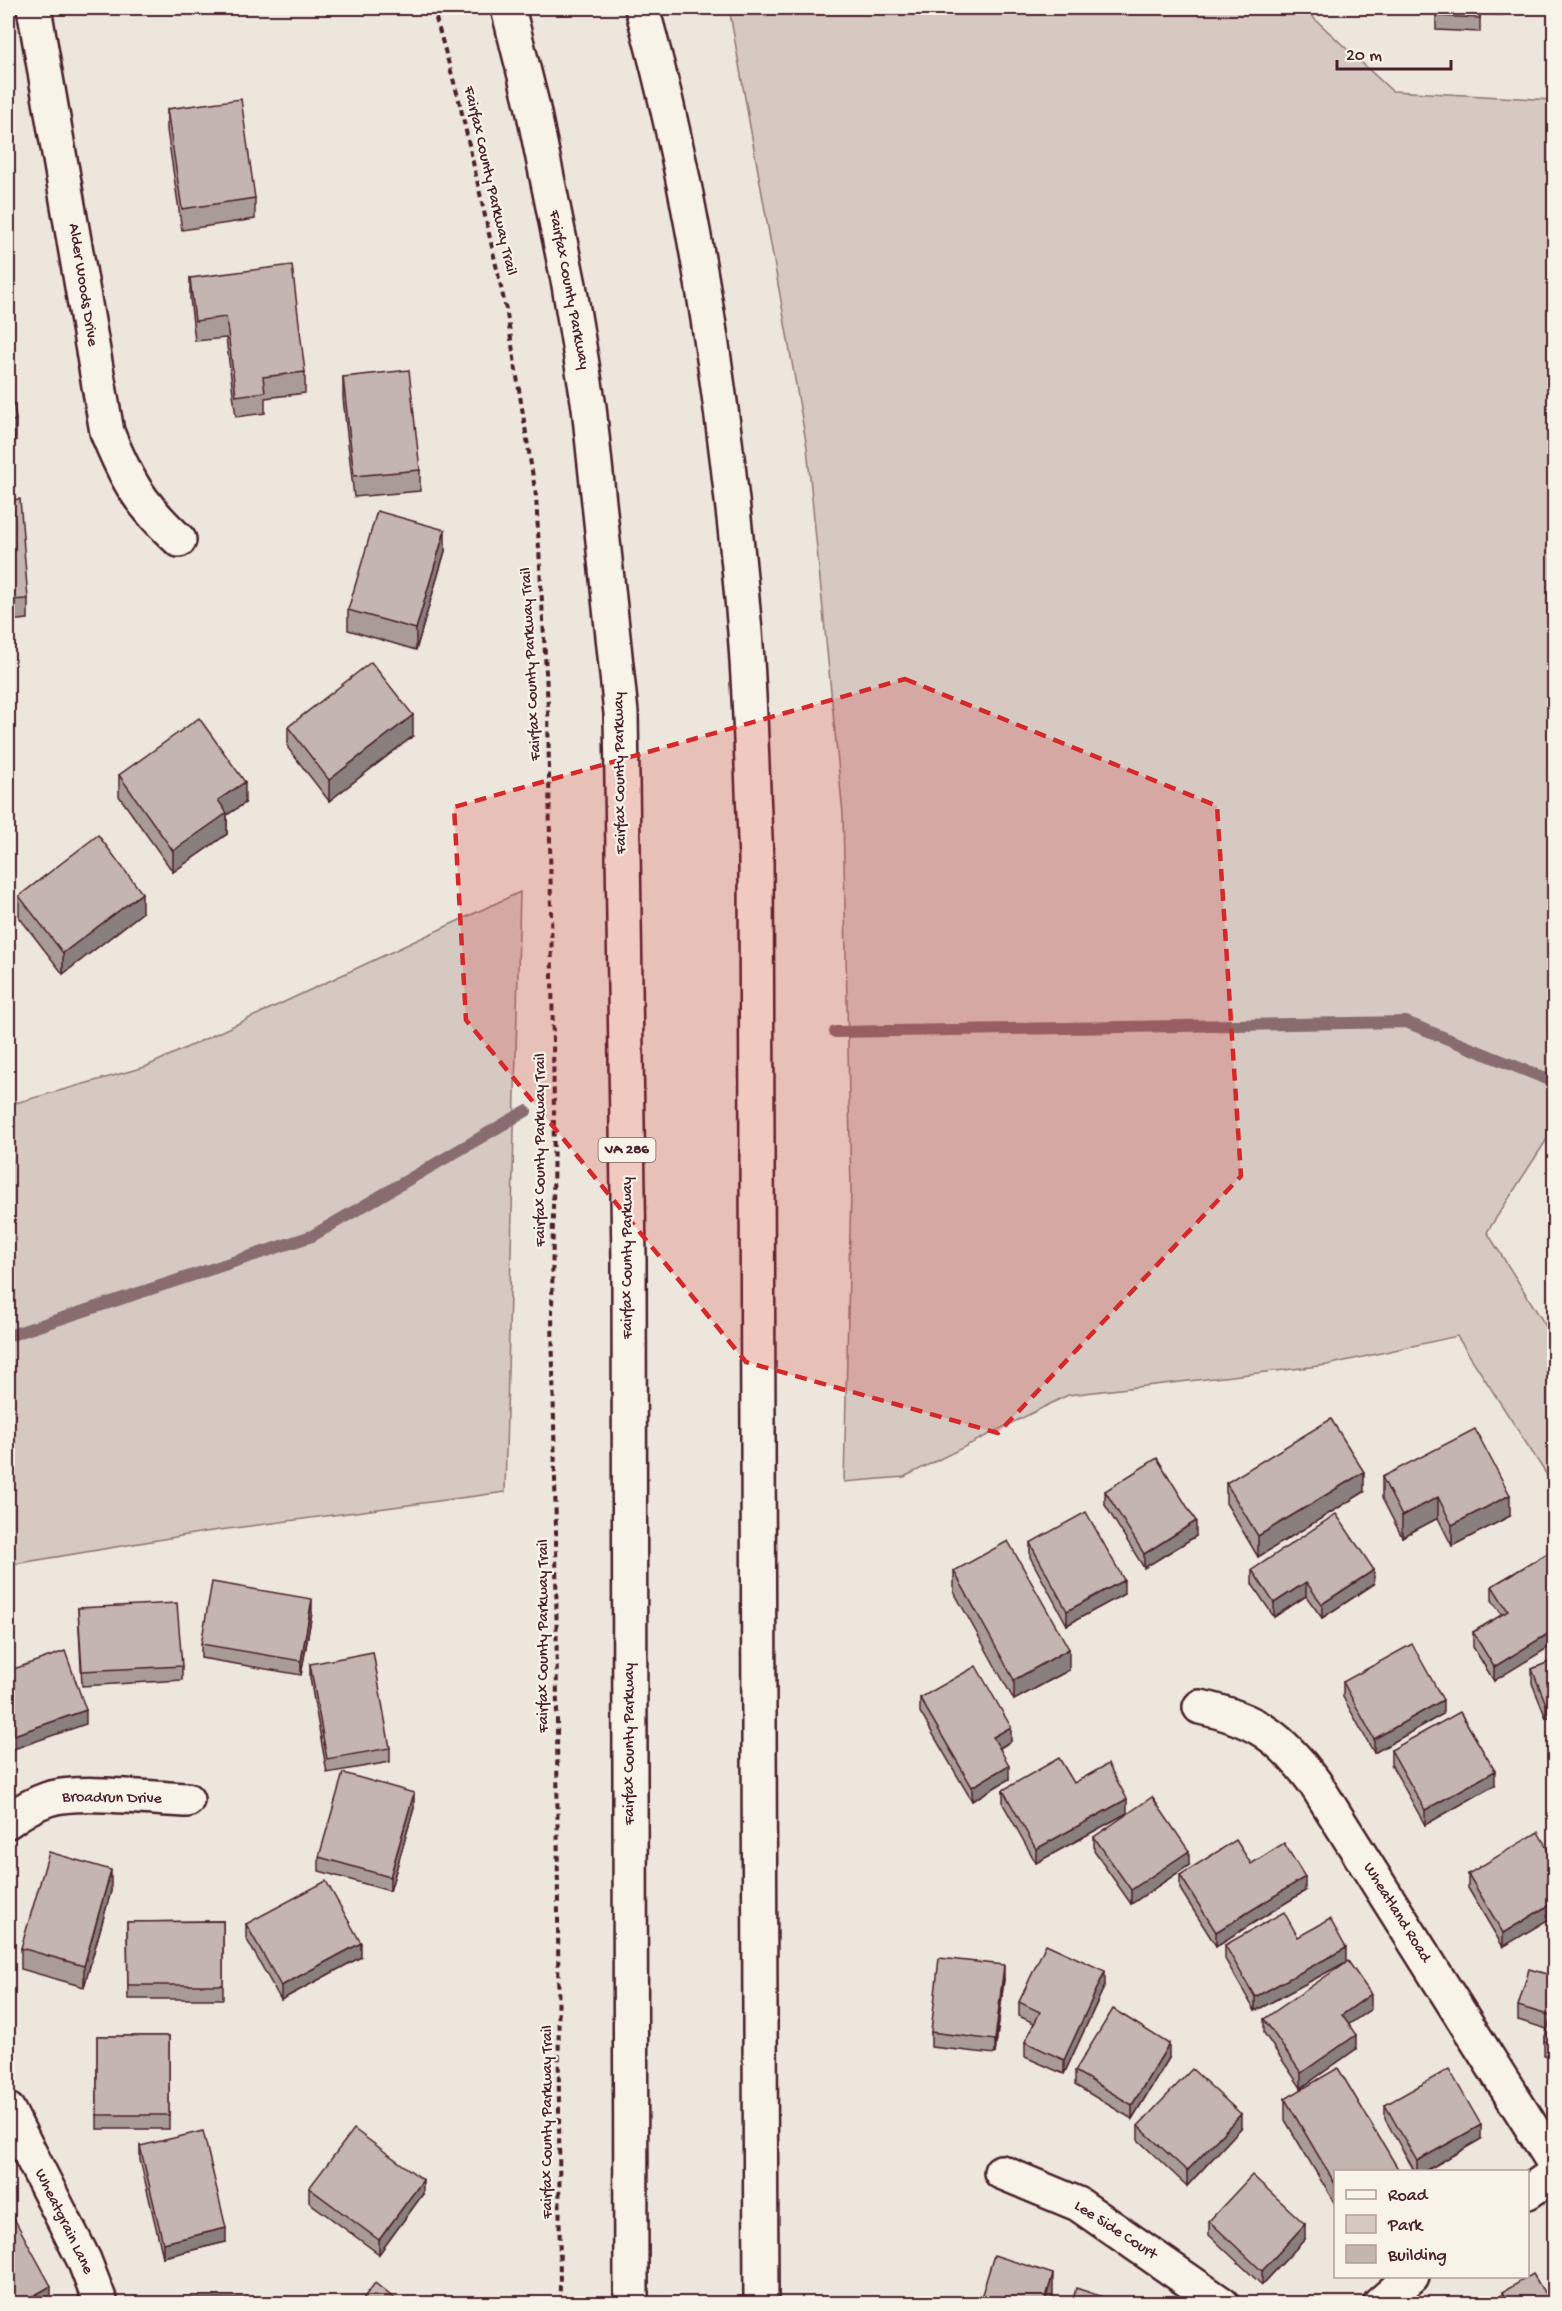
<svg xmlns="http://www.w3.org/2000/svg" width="1562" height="2311" font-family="'Gochi Hand',sans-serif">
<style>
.green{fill:#d5c9c2;stroke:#907476;stroke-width:1.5}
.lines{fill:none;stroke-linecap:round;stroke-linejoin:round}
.stream{stroke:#896c6f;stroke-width:12}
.street-casing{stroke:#4a1f2b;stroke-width:38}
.highway-casing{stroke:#4a1f2b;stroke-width:38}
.path{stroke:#4a1f2b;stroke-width:4;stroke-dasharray:6 4.5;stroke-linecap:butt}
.street{stroke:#f7f3e8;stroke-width:33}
.highway{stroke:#f7f3e8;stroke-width:33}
.wall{fill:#a99c97;stroke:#4a1f2b;stroke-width:1.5}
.shaded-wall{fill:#897f7b;stroke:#4a1f2b;stroke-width:1.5}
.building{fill:#c4b5b0;stroke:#4a1f2b;stroke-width:1.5}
.marked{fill:#d62828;fill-opacity:0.2;stroke:#d62828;stroke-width:4.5;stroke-dasharray:12 8;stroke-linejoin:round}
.labels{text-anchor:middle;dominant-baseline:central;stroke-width:4.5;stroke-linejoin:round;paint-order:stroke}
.shield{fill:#f7f3e8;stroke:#7e5f64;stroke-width:1.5}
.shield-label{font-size:15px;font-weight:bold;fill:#4a1f2b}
.street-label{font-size:16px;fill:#4a1f2b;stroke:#f7f3e8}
</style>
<rect width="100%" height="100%" fill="#ece6dd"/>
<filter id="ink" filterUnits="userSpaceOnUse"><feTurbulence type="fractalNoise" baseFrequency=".0167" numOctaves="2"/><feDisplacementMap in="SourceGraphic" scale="12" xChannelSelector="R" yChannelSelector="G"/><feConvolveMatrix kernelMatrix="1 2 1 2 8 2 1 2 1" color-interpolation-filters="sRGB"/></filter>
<g filter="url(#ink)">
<!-- green -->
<g class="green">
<polygon points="729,8 1303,8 1392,91 1554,100 1554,1132 1551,1133 1487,1232 1554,1339 1554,1486 1457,1336 1327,1365 1068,1395 904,1477 844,1482 851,1190 843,814 807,447"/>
<polygon points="520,892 505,1492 205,1532 8,1565 8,1105 145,1067"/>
</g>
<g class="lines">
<!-- stream -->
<g class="stream">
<polyline points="835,1032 1406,1022 1554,1082"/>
<polyline points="8,1336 312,1236 526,1111"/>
</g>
<!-- street casing -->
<g class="street-casing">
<g id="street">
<path d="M34,8L107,432C127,481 140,504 179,540"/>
<path d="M1200,1707C1256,1719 1281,1737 1315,1783L1554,2163"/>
<path d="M8,1821C20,1812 33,1804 48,1799C80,1789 151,1799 187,1800"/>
<polyline points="8,2110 84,2260 101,2304"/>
<polyline points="1001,2172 1078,2204 1222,2304"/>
<polyline points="1528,2192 1554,2174"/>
<polyline points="1380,2304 1412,2276"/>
</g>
</g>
<!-- highway casing -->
<g class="highway-casing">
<g id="highway">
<polyline points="508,8 532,104 569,285 589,407 621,713 629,1261 631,2304"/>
<path d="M642,8C698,209 727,424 745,632C751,707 752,783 756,858L761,2304"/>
</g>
</g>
<!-- path -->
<polyline class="path" points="433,8 459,100 507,314 536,496 548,707 554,1110 552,1315 556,1532 560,2304"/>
<!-- street -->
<use href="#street" class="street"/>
<!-- highway -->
<use href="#highway" class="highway"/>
</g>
<!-- wall -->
<g class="wall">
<polygon points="1436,8 1504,8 1503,15 1480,14 1480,32 1436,30"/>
<polygon points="167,109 255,198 255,219 182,230 167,130"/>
<polygon points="190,278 305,372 305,393 265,398 265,413 236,417 226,338 195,341 190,298"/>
<polygon points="8,368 16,420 16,441 8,443"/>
<polygon points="343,377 420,470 420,491 354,497 343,398"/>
<polygon points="8,500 28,599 28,619 8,621"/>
<polygon points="445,551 416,650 348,630 348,610"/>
<polygon points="288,727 413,736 329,801 288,748"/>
<polygon points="119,775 245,803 227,815 227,834 173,872 119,796"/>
<polygon points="19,896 142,913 63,974 19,917"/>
<polygon points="1382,1477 1510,1516 1452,1546 1438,1518 1402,1537 1382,1498"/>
<polygon points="1226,1483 1364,1492 1258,1557 1226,1503"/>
<polygon points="1105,1491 1196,1536 1144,1568 1105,1505"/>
<polygon points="1030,1543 1124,1594 1067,1625 1030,1557"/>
<polygon points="1548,1553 1494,1681 1473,1647 1473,1632 1502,1615 1492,1600 1492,1586"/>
<polygon points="1252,1570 1374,1584 1322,1618 1306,1596 1274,1617 1252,1584"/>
<polygon points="954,1571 1069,1670 1014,1700 954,1592"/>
<polygon points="78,1608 182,1666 182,1680 82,1686"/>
<polygon points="312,1613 301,1675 201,1658 201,1644"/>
<polygon points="1554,1660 1554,1715 1546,1718 1532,1683 1532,1669"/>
<polygon points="310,1664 390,1748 390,1762 327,1773 310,1678"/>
<polygon points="1343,1682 1443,1714 1374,1753 1343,1697"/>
<polygon points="920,1698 1011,1741 1000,1748 1009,1779 972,1801 920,1712"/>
<polygon points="1391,1750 1495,1785 1425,1825 1391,1764"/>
<polygon points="1074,1783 1127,1813 1036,1863 1003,1804 1003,1790"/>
<polygon points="414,1808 390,1891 319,1871 319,1857"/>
<polygon points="1094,1837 1189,1865 1131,1904 1094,1851"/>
<polygon points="1554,1860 1503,1947 1468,1888 1468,1874"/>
<polygon points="1180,1875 1305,1891 1216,1946 1180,1889"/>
<polygon points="111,1891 84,1987 21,1969 21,1948"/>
<polygon points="223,1921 223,1999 128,1999 127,1922"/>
<polygon points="246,1924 361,1957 281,2000 246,1938"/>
<polygon points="1298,1937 1346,1962 1255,2011 1225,1959 1225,1945"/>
<polygon points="1554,1976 1554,2058 1544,2055 1544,2041 1547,2029 1518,2020 1518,2006"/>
<polygon points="1004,1979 995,2054 931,2047 931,2032"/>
<polygon points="1105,1985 1064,2074 1025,2057 1025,2042 1034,2023 1019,2016 1019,2002"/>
<polygon points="1371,2009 1349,2024 1356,2049 1301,2088 1264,2033 1264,2019"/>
<rect x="97" y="2036" width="72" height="93"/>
<polygon points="1169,2058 1132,2119 1075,2085 1075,2071"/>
<polygon points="1285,2099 1335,2172 1335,2204 1285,2120"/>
<polygon points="1385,2105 1481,2139 1424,2172 1415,2172 1385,2119"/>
<polygon points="1138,2126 1241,2128 1187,2186 1138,2140"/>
<polygon points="140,2146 226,2242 163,2257 140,2160"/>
<polygon points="309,2188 423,2194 379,2254 309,2202"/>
<polygon points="1209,2221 1305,2239 1262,2285 1209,2235"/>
<polygon points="1503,2292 1551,2304 1503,2304"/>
</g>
<!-- shaded-wall -->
<g class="shaded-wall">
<polygon points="445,530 445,551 416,650 416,629"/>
<polygon points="413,715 413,736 329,801 329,780"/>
<polygon points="245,782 245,803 227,815 227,834 173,872 173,851 218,800"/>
<polygon points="142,893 142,913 63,974 63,953"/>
<polygon points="1364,1472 1364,1492 1258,1557 1258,1536"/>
<polygon points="1510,1495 1510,1516 1452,1546 1452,1525"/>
<polygon points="1438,1497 1438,1518 1402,1537 1402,1516"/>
<polygon points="1196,1521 1196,1536 1144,1568 1144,1554"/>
<polygon points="1374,1570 1374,1584 1322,1618 1322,1604"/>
<polygon points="1124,1580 1124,1594 1067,1625 1067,1611"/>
<polygon points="1306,1582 1306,1596 1274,1617 1274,1603"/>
<polygon points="312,1599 312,1613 301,1675 301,1661"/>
<polygon points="1554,1630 1554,1644 1494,1681 1494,1667"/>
<polygon points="1069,1649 1069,1670 1014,1700 1014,1680"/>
<polygon points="1443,1700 1443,1714 1374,1753 1374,1739"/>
<polygon points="1554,1701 1554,1715 1546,1718 1546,1704"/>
<polygon points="86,1710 86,1724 8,1751 8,1737"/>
<polygon points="1011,1727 1011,1741 993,1752 993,1737"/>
<polygon points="1009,1765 1009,1779 972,1801 972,1787"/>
<polygon points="1495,1771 1495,1785 1425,1825 1425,1810"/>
<polygon points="414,1793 414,1808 390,1891 390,1877"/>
<polygon points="1127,1799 1127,1813 1036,1863 1036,1849"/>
<polygon points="1189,1851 1189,1865 1131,1904 1131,1890"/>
<polygon points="111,1870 111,1891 84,1987 84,1966"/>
<polygon points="1305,1877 1305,1891 1216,1946 1216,1932"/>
<polygon points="1554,1902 1554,1916 1503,1947 1503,1933"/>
<polygon points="361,1943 361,1957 281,2000 281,1986"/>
<polygon points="1346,1948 1346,1962 1255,2011 1255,1997"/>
<polygon points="1004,1965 1004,1979 995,2054 995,2040"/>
<polygon points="1105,1971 1105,1985 1064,2074 1064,2060"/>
<polygon points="1371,1994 1371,2009 1342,2029 1342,2015"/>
<polygon points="1356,2035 1356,2049 1301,2088 1301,2073"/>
<polygon points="1169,2044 1169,2058 1132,2119 1132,2105"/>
<polygon points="1241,2114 1241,2128 1187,2186 1187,2171"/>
<polygon points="1481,2125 1481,2139 1424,2172 1417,2172 1417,2161"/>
<polygon points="423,2180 423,2194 379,2254 379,2240"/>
<polygon points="1305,2224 1305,2239 1262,2285 1262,2271"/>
<polygon points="226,2228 226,2242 163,2257 163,2243"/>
<polygon points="1053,2274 1053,2295 1050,2304 1044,2304"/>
<polygon points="51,2286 51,2300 44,2304 19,2304"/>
</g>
<!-- building -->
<g class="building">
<polygon points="1436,8 1480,8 1480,18 1436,16"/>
<polygon points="241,99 255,198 182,209 167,109"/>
<polygon points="292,265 305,372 263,377 265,392 236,396 226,317 195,321 190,278"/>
<polygon points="8,368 16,420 8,422"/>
<polygon points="409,370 420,470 354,476 343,377"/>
<polygon points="20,499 28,599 8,600 8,500"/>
<polygon points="377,511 445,530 416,629 348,610"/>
<polygon points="371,662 413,715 329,780 288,727"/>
<polygon points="199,718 245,782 218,800 227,813 173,851 119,775"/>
<polygon points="98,835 142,893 63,953 19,896"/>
<polygon points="1331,1419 1364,1472 1258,1536 1226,1483"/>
<polygon points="1475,1429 1510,1495 1452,1525 1438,1497 1402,1516 1382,1477"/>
<polygon points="1157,1458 1196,1521 1144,1554 1105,1491"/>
<polygon points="1086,1512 1124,1580 1067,1611 1030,1543"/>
<polygon points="1336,1514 1374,1570 1322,1604 1306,1582 1274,1603 1252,1570"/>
<polygon points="1008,1541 1069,1649 1014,1680 954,1571"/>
<polygon points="1548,1553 1554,1563 1554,1630 1494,1667 1473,1632 1508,1611 1492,1586"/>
<polygon points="212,1582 312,1599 301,1661 201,1644"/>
<polygon points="177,1603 182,1666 82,1671 78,1608"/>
<polygon points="1412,1644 1443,1700 1374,1739 1343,1682"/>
<polygon points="65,1651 86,1710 8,1737 8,1671"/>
<polygon points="373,1652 390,1748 327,1759 310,1664"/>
<polygon points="1554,1660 1554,1701 1546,1704 1532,1669"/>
<polygon points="976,1666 1011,1727 993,1737 1009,1765 972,1787 920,1698"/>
<polygon points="1460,1712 1495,1771 1425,1810 1391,1750"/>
<polygon points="1059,1758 1074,1783 1108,1764 1127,1799 1036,1849 1003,1790"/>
<polygon points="343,1773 414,1793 390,1877 319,1857"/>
<polygon points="1152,1797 1189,1851 1131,1890 1094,1837"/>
<polygon points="1538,1832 1554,1860 1554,1902 1503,1933 1468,1874"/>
<polygon points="1236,1840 1251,1864 1284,1843 1305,1877 1216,1932 1180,1875"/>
<polygon points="49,1852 111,1870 84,1966 21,1948"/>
<polygon points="326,1881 361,1943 281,1986 246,1924"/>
<polygon points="1284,1912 1298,1937 1330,1919 1346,1948 1255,1997 1225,1945"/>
<polygon points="223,1921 223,1985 128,1985 127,1922"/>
<polygon points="1046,1944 1105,1971 1064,2060 1025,2042 1040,2012 1019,2002"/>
<polygon points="939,1958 1004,1965 995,2040 931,2032"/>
<polygon points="1348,1961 1371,1994 1342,2015 1356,2035 1301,2073 1264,2019"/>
<polygon points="1529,1969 1554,1976 1554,2044 1544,2041 1551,2016 1518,2006"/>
<polygon points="1113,2009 1169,2044 1132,2105 1075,2071"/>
<rect x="97" y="2036" width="72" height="79"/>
<polygon points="1338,2068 1400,2172 1335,2172 1335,2184 1285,2099"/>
<polygon points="1192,2069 1241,2114 1187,2171 1138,2126"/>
<polygon points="1449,2069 1481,2125 1417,2161 1385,2105"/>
<polygon points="354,2129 423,2180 379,2240 309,2188"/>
<polygon points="203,2131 226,2228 163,2243 140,2146"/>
<polygon points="1252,2175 1305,2224 1262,2271 1209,2221"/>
<polygon points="10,2211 51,2286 19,2304 8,2304 8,2213"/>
<polygon points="994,2255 1053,2274 1044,2304 979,2304"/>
<polygon points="1533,2274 1551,2304 1510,2304 1503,2292"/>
<polygon points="375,2283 401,2304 359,2304"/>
<polygon points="1076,2288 1124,2304 1072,2304"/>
<rect x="192" y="2298" width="65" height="6"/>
</g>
</g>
<!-- marked area -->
<path class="marked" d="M905,679L1217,806L1241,1176L998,1433L746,1362L466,1020L454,807Z"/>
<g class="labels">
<!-- shield labels -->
<rect class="shield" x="598.5" y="1138" width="57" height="24" rx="4.5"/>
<g class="shield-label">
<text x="627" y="1150">VA 286</text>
</g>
<!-- street labels -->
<g class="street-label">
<text transform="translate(489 181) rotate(77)">Fairfax County Parkway Trail</text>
<text transform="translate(82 285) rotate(81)">Alder Woods Drive</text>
<text transform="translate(568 290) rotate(79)">Fairfax County Parkway</text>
<text transform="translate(532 664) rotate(-93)">Fairfax County Parkway Trail</text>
<text transform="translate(621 773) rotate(-91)">Fairfax County Parkway</text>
<text transform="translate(541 1150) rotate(-90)">Fairfax County Parkway Trail</text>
<text transform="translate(628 1258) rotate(-90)">Fairfax County Parkway</text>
<text transform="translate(544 1636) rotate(-90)">Fairfax County Parkway Trail</text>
<text transform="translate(630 1744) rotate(-90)">Fairfax County Parkway</text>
<text transform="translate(112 1799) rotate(1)">Broadrun Drive</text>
<text transform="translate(1396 1913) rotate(58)">Wheatland Road</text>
<text transform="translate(548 2122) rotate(-90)">Fairfax County Parkway Trail</text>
<text transform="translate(63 2222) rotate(64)">Wheatgrain Lane</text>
<text transform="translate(1115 2231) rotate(33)">Lee Side Court</text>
</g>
</g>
<!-- margin -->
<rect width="1562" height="2311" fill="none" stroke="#f7f3e8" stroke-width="30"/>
<rect x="15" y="15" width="1532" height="2281" fill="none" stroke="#4a1f2b" stroke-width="2" filter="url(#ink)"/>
<!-- legend -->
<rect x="1334" y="2170" width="195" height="108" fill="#f7f3e8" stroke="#b29e9c" stroke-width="1.5"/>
<rect x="1346" y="2190" width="30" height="9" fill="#f7f3e8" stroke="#b29e9c" stroke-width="1.5"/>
<text x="1388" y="2200" font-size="18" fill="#4a1f2b">Road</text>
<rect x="1346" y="2215" width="30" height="18" fill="#d5c9c2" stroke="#b29e9c" stroke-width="1.5"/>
<text x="1388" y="2230" font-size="18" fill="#4a1f2b">Park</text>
<rect x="1346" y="2245" width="30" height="18" fill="#c4b5b0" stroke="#b29e9c" stroke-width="1.5"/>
<text x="1388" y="2260" font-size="18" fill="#4a1f2b">Building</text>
<!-- scale -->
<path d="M1337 60v9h114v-9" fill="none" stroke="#4a1f2b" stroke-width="3"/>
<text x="1346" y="60" font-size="18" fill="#4a1f2b" stroke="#f7f3e8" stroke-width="4.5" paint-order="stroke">20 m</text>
</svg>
